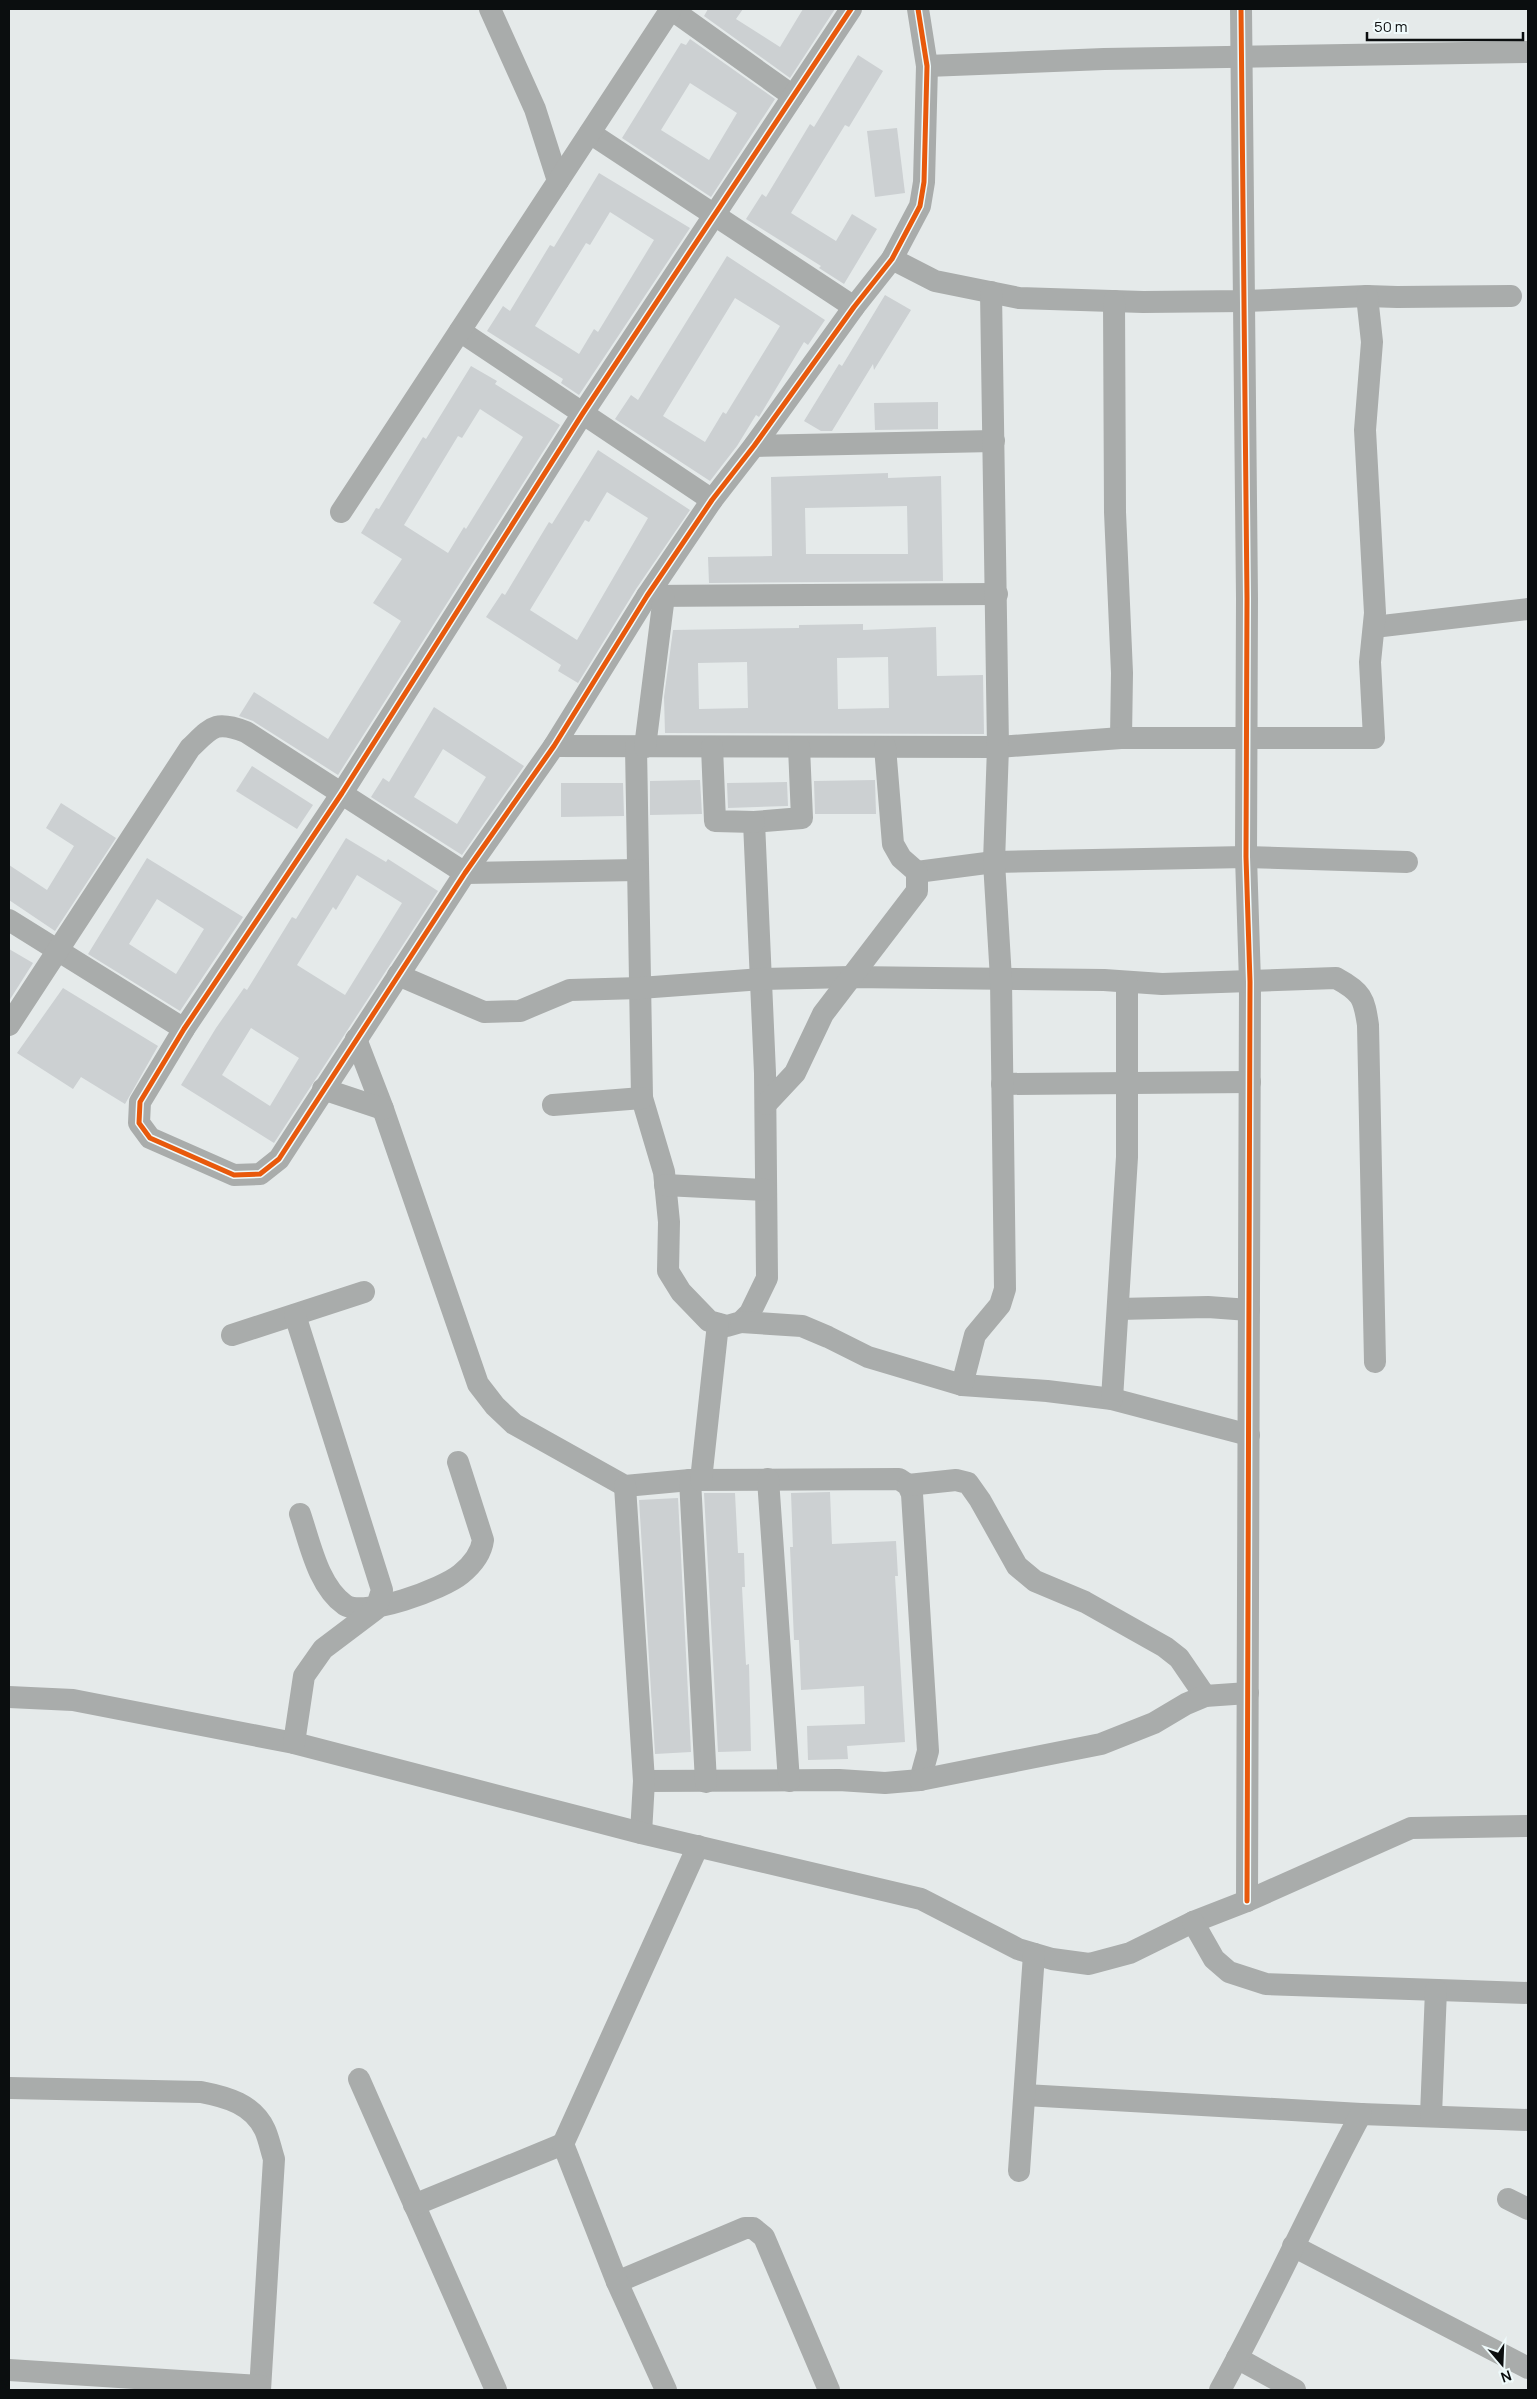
<svg xmlns="http://www.w3.org/2000/svg" width="1537" height="2399" font-family="Manrope,sans-serif">
<style>
.building{fill:#ccd0d2;fill-rule:evenodd}
.lines{fill:none;stroke-linecap:round;stroke-linejoin:round}
.minor{stroke:#a9acab;stroke-width:22}
.cycleway-casing{stroke:#effafb;stroke-width:8}
.cycleway{stroke:#e8590c;stroke-width:5}
</style>
<rect width="100%" height="100%" fill="#e5eaea"/>
<!-- building -->
<g class="building">
<polygon points="708,9 743,9 736,19 780,47 803,9 835,9 790,78 704,16"/>
<path d="M690,39L775,99L711,197L622,138L681,43L686,45ZM690,83L737,113L709,160L661,130Z"/>
<polygon points="858,55 883,71 849,127 845,125 791,213 836,241 852,214 877,229 844,284 819,268 821,266 746,219 762,194 766,197 810,124 814,127"/>
<polygon points="897,128 905,193 875,197 867,131"/>
<path d="M599,173L690,228L579,395L561,383L563,379L487,331L503,306L510,311L550,245L554,247ZM610,212L654,240L598,332L594,329L579,354L535,326L586,243L590,245Z"/>
<path d="M727,256L825,320L808,345L804,342L759,417L756,415L737,446L710,481L615,419L631,395L638,400ZM735,298L780,326L726,414L723,412L705,442L663,416Z"/>
<polygon points="885,295 911,310 874,370 873,364 832,431 821,431 804,421 839,364 842,366"/>
<path d="M471,366L497,381L495,384L560,425L338,775L253,721L239,716L254,692L328,739L401,621L373,603L402,559L361,533L376,508L379,509L423,437L426,439ZM480,409L523,437L466,529L464,527L448,553L404,525L458,436L462,438Z"/>
<polygon points="938,402 938,429 875,430 874,403"/>
<path d="M598,450L690,510L636,589L578,683L558,671L561,665L486,617L502,593L505,595L549,522L552,524ZM607,492L648,518L577,640L530,610L585,520L589,522Z"/>
<path d="M888,473V478L941,476L943,581L709,583L708,557L772,556L771,477ZM907,506L908,554H806L805,508Z"/>
<path d="M863,624V630L936,627L937,676L983,675L984,734L665,733L664,697L673,630L799,628V625ZM888,657L889,708L838,709L837,658ZM747,662L748,708L699,709L698,663Z"/>
<path d="M434,707L524,766L462,855L371,797L383,778L389,782ZM443,749L486,777L457,824L414,797Z"/>
<polygon points="252,766 313,805 297,829 236,791"/>
<polygon points="700,780 702,814 650,815 650,781"/>
<polygon points="875,780 876,814 815,814 814,781"/>
<polygon points="787,782 788,806 728,808 727,783"/>
<polygon points="561,783 623,783 624,816 561,817"/>
<polygon points="61,803 116,838 55,931 9,900 9,865 47,890 74,846 46,828"/>
<path d="M346,838L386,862L388,859L438,891L274,1143L181,1085L216,1028L244,988L247,990L292,917L296,919ZM357,875L402,903L345,995L297,965L333,907L336,910ZM251,1028L299,1058L270,1106L222,1075Z"/>
<path d="M147,858L243,917L180,1011L88,954ZM157,899L204,929L176,974L129,944Z"/>
<polygon points="9,949 33,963 9,1001"/>
<polygon points="63,988 158,1046 125,1104 81,1077 73,1089 17,1053"/>
<polygon points="830,1492 832,1544 896,1541 898,1576 895,1576 905,1742 847,1746 848,1759 808,1760 807,1726 865,1724 864,1686 801,1690 799,1640 794,1640 790,1547 793,1547 791,1493"/>
<polygon points="704,1493 735,1493 738,1553 744,1553 745,1587 742,1587 746,1665 749,1664 751,1751 718,1752"/>
<polygon points="678,1498 691,1752 655,1754 639,1500"/>
</g>
<g class="lines">
<!-- minor -->
<g class="minor">
<polyline points="490,9 535,109 558,181"/>
<polyline points="671,9 793,96"/>
<polyline points="851,9 583,413 342,793 184,1029 140,1102 139,1123 150,1138 234,1175 260,1174 279,1159 465,873 554,746 647,596 712,500 754,446 854,307 892,259 920,206 924,182 927,66 918,9"/>
<polyline points="1241,9 1247,598 1246,857 1250,982 1247,1901"/>
<polyline points="927,66 1104,59 1528,52"/>
<polyline points="590,133 854,307"/>
<polyline points="892,259 935,281 1019,298 1143,302 1245,301 1367,296 1397,297 1511,296"/>
<polyline points="1114,301 1115,512 1122,673 1121,738"/>
<polyline points="460,331 712,500"/>
<polyline points="754,446 994,441"/>
<polyline points="341,512 671,9"/>
<polyline points="647,596 997,594"/>
<polyline points="1374,627 1528,609"/>
<polyline points="554,746 998,747 1121,738 1374,738 1370,662 1375,613 1365,430 1372,342 1367,296"/>
<polyline points="636,747 642,1098 664,1172 669,1222 668,1271 681,1292 709,1321 727,1326 741,1322 750,1313 767,1278 765,1073 754,822 802,818 799,747"/>
<polyline points="645,747 664,596"/>
<polyline points="712,747 715,821 754,822"/>
<polyline points="917,872 994,862 1246,857 1407,862"/>
<polyline points="9,920 184,1029"/>
<path d="M398,975L484,1012L520,1011L570,990L640,988L762,979L851,977L1104,980L1162,984L1336,978C1362,992 1364,998 1368,1025L1375,1362"/>
<path d="M9,1025L190,748C212,727 215,720 246,732L465,873L638,870"/>
<polyline points="356,1039 383,1109 478,1384 495,1406 514,1424 625,1486 690,1480 899,1479 908,1485 912,1494 928,1751 920,1780 885,1783 839,1780 644,1781"/>
<polyline points="1002,1084 1250,1082"/>
<polyline points="323,1089 383,1109"/>
<polyline points="766,1104 795,1073 823,1014 917,891 917,872 901,858 893,844 885,747"/>
<polyline points="553,1105 642,1098"/>
<polyline points="665,1185 766,1190"/>
<polyline points="1118,1309 1208,1307 1249,1310"/>
<polyline points="741,1322 802,1326 828,1337 868,1357 962,1385 1047,1391 1112,1399 1249,1435"/>
<polyline points="232,1335 364,1292"/>
<polyline points="962,1385 975,1335 1000,1305 1005,1289 1001,979 994,862 998,747 991,292"/>
<polyline points="1112,1399 1127,1157 1127,982"/>
<polyline points="768,1479 789,1781"/>
<polyline points="690,1480 706,1782"/>
<polyline points="701,1480 718,1324"/>
<polyline points="908,1485 956,1480 968,1483 980,1500 1017,1566 1035,1581 1085,1602 1165,1647 1179,1658 1205,1696"/>
<polyline points="625,1486 644,1781 641,1833"/>
<path d="M300,1514C310,1543 318,1586 345,1605C365,1618 443,1589 461,1574C472,1565 481,1555 483,1540L458,1462"/>
<polyline points="9,1697 73,1700 294,1743 641,1833 921,1899 1018,1949 1052,1959 1089,1964 1130,1953 1193,1922 1247,1901 1411,1828 1528,1826"/>
<polyline points="294,1743 304,1676 323,1649 376,1609 382,1590 295,1315"/>
<polyline points="920,1780 1101,1744 1154,1723 1186,1704 1205,1696 1248,1693"/>
<polyline points="1193,1922 1214,1959 1229,1972 1266,1984 1528,1993"/>
<polyline points="359,2079 496,2390"/>
<path d="M9,2088L201,2092C227,2097 253,2104 265,2130C269,2139 271,2150 274,2159L260,2390"/>
<polyline points="1025,2095 1361,2114 1528,2120"/>
<polyline points="1431,2115 1436,1990"/>
<polyline points="1019,2171 1034,1954"/>
<polyline points="1508,2199 1528,2209"/>
<polyline points="414,2205 563,2144"/>
<polyline points="1293,2246 1528,2368"/>
<polyline points="617,2282 745,2228 753,2228 764,2237 829,2390"/>
<polyline points="1237,2358 1295,2390"/>
<polyline points="9,2370 260,2386"/>
<polyline points="666,2390 617,2282 563,2144 698,1846"/>
<path d="M1220,2390C1270,2300 1312,2205 1361,2114"/>
</g>
<!-- cycleway casing -->
<g class="cycleway-casing">
<g id="cycleway">
<polyline points="851,9 583,413 342,793 184,1029 140,1102 139,1123 150,1138 234,1175 260,1174 279,1159 465,873 554,746 647,596 712,500 754,446 854,307 892,259 920,206 924,182 927,66 918,9"/>
<polyline points="1241,9 1247,598 1246,857 1250,982 1247,1901"/>
</g>
</g>
<!-- cycleway -->
<use href="#cycleway" class="cycleway"/>
</g>
<!-- border -->
<rect width="1537" height="2399" fill="none" stroke="#0b0e0f" stroke-width="20"/>
<!-- north arrow -->
<g transform="translate(1502 2364) rotate(161)" stroke="#effafb" stroke-width="4" paint-order="stroke">
<path d="M0-4L9 19L0 12L-9 19Z" fill="#0b0e0f"/>
<text y="-8" font-size="14" font-weight="bold" text-anchor="middle" fill="#0b0e0f">N</text>
</g>
<!-- scale -->
<path d="M1367 32v8h156v-8" fill="none" stroke="#0b0e0f" stroke-width="2.5"/>
<text x="1374" y="32" font-size="15" fill="#0b0e0f" stroke="#effafb" stroke-width="4" paint-order="stroke">50 m</text>
</svg>
